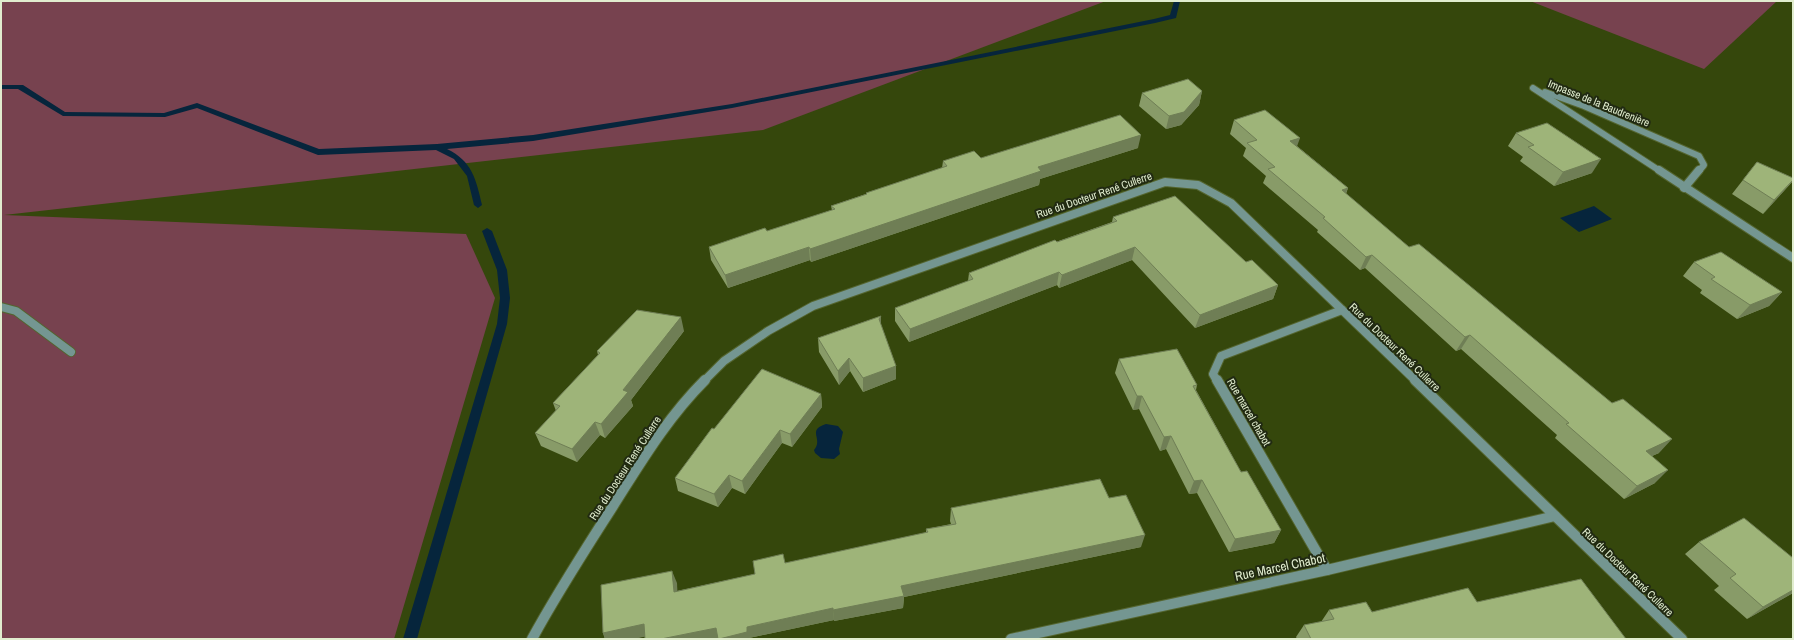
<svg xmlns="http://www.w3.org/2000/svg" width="1794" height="640" font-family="'Archivo Narrow',sans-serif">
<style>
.green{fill:#77424f}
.water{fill:#06253c}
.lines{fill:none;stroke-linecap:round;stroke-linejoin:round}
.stream{fill:#06253c;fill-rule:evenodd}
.minor-far2-casing{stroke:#54652f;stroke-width:8}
.minor-far1-casing{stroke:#54652f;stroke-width:10}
.minor-casing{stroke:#54652f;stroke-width:12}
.minor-far2{stroke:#749691;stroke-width:6}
.minor-far1{stroke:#749691;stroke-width:8}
.minor{stroke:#749691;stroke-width:10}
.wall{fill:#889b68}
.shaded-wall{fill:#6f7e55}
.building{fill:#9eb479;stroke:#6f7e55}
.labels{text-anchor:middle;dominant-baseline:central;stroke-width:4;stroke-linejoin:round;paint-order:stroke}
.street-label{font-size:11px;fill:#e1edcf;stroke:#212a12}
.near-street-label{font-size:13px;fill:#e1edcf;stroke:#212a12}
</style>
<rect width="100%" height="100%" fill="#35470c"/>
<!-- green -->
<g class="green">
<polygon points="1,1 1106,1 763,130 4,215 466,234 495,298 394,639 1,639"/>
<polygon points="1530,1 1777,1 1704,69"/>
</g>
<!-- water -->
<g class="water">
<polygon points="1594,206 1612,219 1579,232 1560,218"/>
<path d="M826,424L838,426L843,432L839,449L840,454L834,459L821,458L815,453L814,450C824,439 806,430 826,424Z"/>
</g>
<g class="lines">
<!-- stream -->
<g class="stream">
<path d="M1174,1H1180L1176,18L1155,23L732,108L533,141L447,149C472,161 476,179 482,205L478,208L474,205L467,176L454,159L436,150L318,155L197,108L165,117L63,116L18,89H1V85H23L65,112L164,113L197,103L319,149L437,144L533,135L732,104L1154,19L1170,15Z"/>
<polygon points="487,228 492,231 507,270 510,298 507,324 420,628 417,639 403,639 497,324 500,298 497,270 482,231"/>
</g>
<!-- minor-far2 casing -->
<g class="minor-far2-casing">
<g id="minor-far2">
<polyline points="1533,88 1660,171"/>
<polyline points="1545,92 1584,106 1699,156 1704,165 1699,171"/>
</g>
</g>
<!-- minor-far1 casing -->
<g class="minor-far1-casing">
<g id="minor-far1">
<polyline points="1659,170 1793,258"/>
<polyline points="1684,188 1699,170"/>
<polyline points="1,307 16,311 71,352"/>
<polyline points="704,381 724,361 768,331 813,306 1165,182 1198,185 1231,203 1416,381"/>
<polyline points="1217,381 1213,374 1221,356 1342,310"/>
</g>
</g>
<!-- minor casing -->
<g class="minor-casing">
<g id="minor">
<polyline points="1217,380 1327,570"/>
<polyline points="1415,380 1682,639"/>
<path d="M532,639C557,593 585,550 613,506C641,462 667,418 705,380"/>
<polyline points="1011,639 1327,570 1555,516"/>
</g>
</g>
<!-- minor-far2 -->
<use href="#minor-far2" class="minor-far2"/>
<!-- minor-far1 -->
<use href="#minor-far1" class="minor-far1"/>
<!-- minor -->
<use href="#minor" class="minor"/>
</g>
<!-- wall -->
<g class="wall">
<polygon points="1202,91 1199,105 1181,125 1166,129 1139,106 1142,93"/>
<polygon points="1234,120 1297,146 1348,188 1346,194 1409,247 1659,453 1652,456 1655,483 1624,499 1555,438 1557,435 1461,349 1456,351 1365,268 1360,270 1317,232 1318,230 1263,183 1266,176 1243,156 1246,148 1230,134"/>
<polygon points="1516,133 1592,173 1554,186 1520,161 1523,157 1508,146"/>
<polygon points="1138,148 1040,179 1039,185 811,262 810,260 728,288 711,260 709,247 767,231 832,210 831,206 866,194 866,193 942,168 943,161 981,158"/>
<polygon points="1757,162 1793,181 1763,214 1732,194"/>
<polygon points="1113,217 1246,262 1278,285 1273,299 1195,328 1132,260 1059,288 1057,285 909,342 895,321 895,308 968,281 969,273 1112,222"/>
<polygon points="1694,262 1782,292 1769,306 1737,319 1700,293 1702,290 1683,276"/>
<polygon points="881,316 881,325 896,379 863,392 850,371 839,385 819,352 818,338"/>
<polygon points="684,331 631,400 633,406 605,438 600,435 577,462 541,446 535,433 556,411 553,403 598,355 597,351"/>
<polygon points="1119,359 1197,385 1196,390 1241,472 1281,530 1274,543 1229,552 1197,493 1189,494 1166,449 1160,451 1139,409 1133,410 1115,373"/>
<polygon points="821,394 822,407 792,447 782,443 745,494 732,488 718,507 678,491 675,478 714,429"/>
<polygon points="1109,498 1141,547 904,597 903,608 834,621 834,620 749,638 749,639 645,639 645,636 633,639 605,639 603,633 677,583 677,591 755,574 785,563 926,533 926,529 951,524 950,521 951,508"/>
<polygon points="1699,542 1793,593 1747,619 1714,590 1719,586 1685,554"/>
<polygon points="1477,602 1626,639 1297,639 1296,637 1304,625 1321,622 1329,610 1372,612"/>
</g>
<!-- shaded-wall -->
<g class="shaded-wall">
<polygon points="1202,91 1199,105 1181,125 1166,129 1169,116"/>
<polygon points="1141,135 1138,148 1040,179 1039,185 811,262 810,249 1038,167"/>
<polygon points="1300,138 1295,152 1290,141"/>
<polygon points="1601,159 1592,173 1554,186 1563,172"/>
<polygon points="1793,180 1783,192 1763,214 1774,200"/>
<polygon points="1348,188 1342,202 1342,190"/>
<polygon points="809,247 810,260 728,288 725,275"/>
<polygon points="1135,247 1132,260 1059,288 1062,275"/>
<polygon points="1372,255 1365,268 1360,270 1366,257"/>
<polygon points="1059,272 1057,285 909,342 910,329"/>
<polygon points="1278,285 1273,299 1195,328 1200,315"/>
<polygon points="1782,292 1769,306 1737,319 1750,305"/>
<polygon points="881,316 881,330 879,319"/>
<polygon points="681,317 684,331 631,400 633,406 605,438 601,424 623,390"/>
<polygon points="1470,335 1461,349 1456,351 1465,337"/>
<polygon points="849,358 850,371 839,385 838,371"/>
<polygon points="896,366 896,379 863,392 863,378"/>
<polygon points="821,394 822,407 792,447 790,434"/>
<polygon points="1137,396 1142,396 1139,409 1133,410"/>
<polygon points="595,422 600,435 577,462 572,449"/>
<polygon points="780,430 782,443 745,494 742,481"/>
<polygon points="1171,436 1166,449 1160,451 1164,437"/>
<polygon points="1672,439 1659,453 1633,464 1646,451"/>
<polygon points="1668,470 1655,483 1624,499 1637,486"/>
<polygon points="729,475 732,488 718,507 714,494"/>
<polygon points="1202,480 1197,493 1189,494 1194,481"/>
<polygon points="1281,530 1274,543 1229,552 1235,539"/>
<polygon points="1145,535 1141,547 904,597 903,608 834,621 833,610 901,586"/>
<polygon points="672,571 677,583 678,604 674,592"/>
<polygon points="1793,590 1793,593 1747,619 1763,607"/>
<polygon points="833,608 834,620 749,638 749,639 661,639 716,628 747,627"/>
<polygon points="644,624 648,636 633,639 605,639 603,633"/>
</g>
<!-- building -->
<g class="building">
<polygon points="1188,79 1202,91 1184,112 1169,116 1142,93"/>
<polygon points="1265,110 1300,138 1290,141 1348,188 1342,190 1409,247 1419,244 1612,403 1623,399 1672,439 1646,451 1668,470 1637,486 1566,424 1569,423 1470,335 1465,337 1372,255 1366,257 1323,218 1325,217 1268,169 1275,167 1247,143 1257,140 1234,120"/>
<polygon points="1120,115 1141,135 1038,167 1041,171 810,249 809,247 725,275 709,247 765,228 767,231 835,209 831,206 867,194 866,193 947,166 943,161 974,151 981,158"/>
<polygon points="1547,123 1601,159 1563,172 1528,147 1534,145 1516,133"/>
<polygon points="1757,162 1793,178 1793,180 1774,200 1743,180"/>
<polygon points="1175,196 1246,262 1252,260 1278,285 1200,315 1135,247 1062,275 1059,272 910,329 895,308 973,279 969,273 1055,240 1057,242 1117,221 1113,217"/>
<polygon points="1721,252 1782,292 1750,305 1711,279 1715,277 1694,262"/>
<polygon points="637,310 681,317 623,390 628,392 601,424 595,422 572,449 535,433 560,406 553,403 600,353 597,351"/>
<polygon points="881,316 879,319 896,366 863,378 849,358 838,371 818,338"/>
<polygon points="1177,349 1197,385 1193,386 1241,472 1247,471 1281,530 1235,539 1202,480 1194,481 1171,436 1164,437 1142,396 1137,396 1119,359"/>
<polygon points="762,369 821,394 790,434 780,430 742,481 729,475 714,494 675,478 712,428 714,429"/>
<polygon points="1100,479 1109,498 1126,495 1145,535 901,586 904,596 833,610 833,608 747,627 747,632 719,639 718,639 716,628 661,639 645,639 644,624 603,633 601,585 672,571 674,592 755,574 753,561 783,554 785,563 928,532 926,529 956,524 951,508"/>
<polygon points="1744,518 1793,558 1793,590 1763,607 1730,578 1736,574 1699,542"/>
<polygon points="1581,579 1626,639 1311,639 1304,625 1334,619 1329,610 1366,602 1372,612 1468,588 1477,602"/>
</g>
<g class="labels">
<!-- street labels -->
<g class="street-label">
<text transform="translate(1599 103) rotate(22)">Impasse de la Baudrenière</text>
<text transform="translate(1094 195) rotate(-19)">Rue du Docteur René Cullerre</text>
<text transform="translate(1395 347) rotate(44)">Rue du Docteur René Cullerre</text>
<text transform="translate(1249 412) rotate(60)">Rue marcel chabot</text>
<text transform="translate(625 468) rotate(-57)">Rue du Docteur René Cullerre</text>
<text transform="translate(1628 572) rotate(44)">Rue du Docteur René Cullerre</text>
</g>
<!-- near-street labels -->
<g class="near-street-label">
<text transform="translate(1280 567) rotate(-12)">Rue Marcel Chabot</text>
</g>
</g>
<!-- border -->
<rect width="1794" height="640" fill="none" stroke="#e1edcf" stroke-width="4"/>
</svg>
